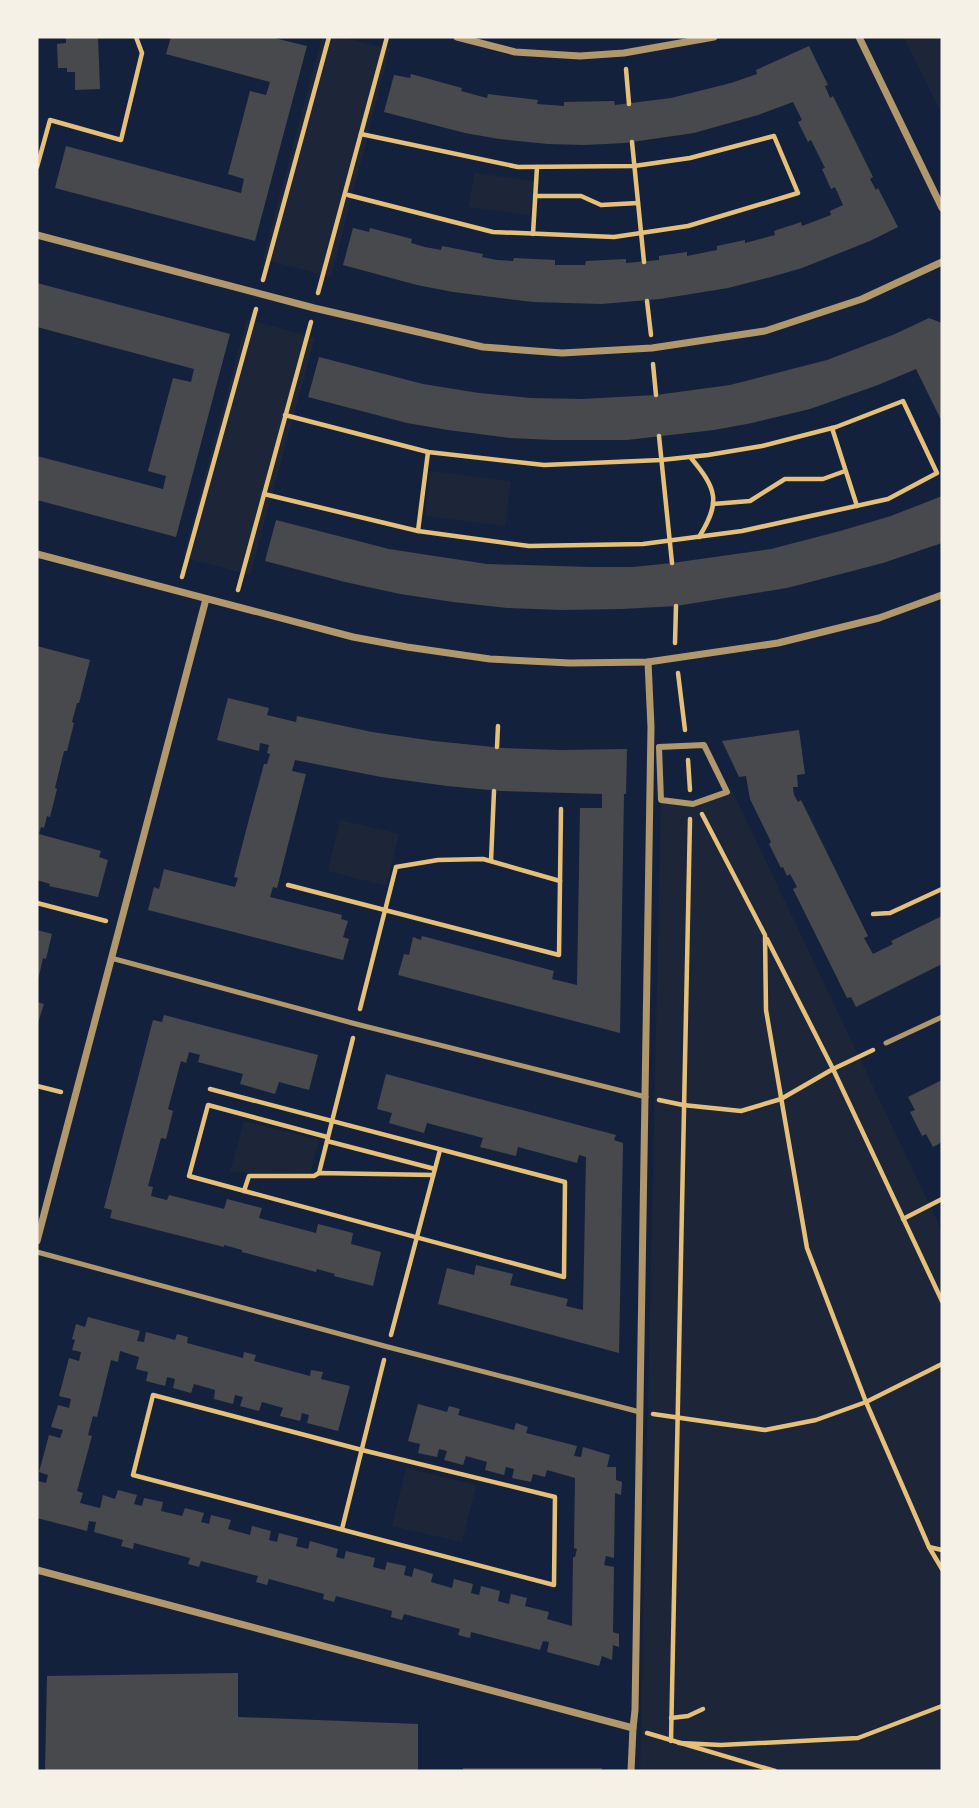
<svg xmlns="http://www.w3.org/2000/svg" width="979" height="1808" font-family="'Fira Sans Condensed',sans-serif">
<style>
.green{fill:#1d2539}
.building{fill:#48494c}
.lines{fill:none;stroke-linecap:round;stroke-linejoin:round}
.path{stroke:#e5c07b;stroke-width:4.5}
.service{stroke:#b1986c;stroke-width:5}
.pedestrian{stroke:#b1986c;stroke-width:6}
.minor{stroke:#b1986c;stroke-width:7}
</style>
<rect width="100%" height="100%" fill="#14213d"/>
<!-- green -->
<g class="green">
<polygon points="322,37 340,37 390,49 331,277 263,259"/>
<polygon points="904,37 942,37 942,115"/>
<polygon points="474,173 534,181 530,215 469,207"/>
<polygon points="247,319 315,338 250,575 183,557"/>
<polygon points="430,471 511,481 505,526 425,516"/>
<polygon points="732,790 942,1231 942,1771 640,1771 661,800 693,804"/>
<polygon points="340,820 399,834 386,886 328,871"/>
<polygon points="244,1121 319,1140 310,1174 230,1172"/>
<polygon points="406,1468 476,1485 462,1542 392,1526"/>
</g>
<!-- building -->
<g class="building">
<polygon points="66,37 98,37 100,89 75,90 75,72 67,72 67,68 58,68 57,44 66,43"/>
<polygon points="171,37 270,37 307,46 255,241 55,188 66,146 241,193 244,179 228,174 250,91 266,95 270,82 166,54"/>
<polygon points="809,46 828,85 825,86 830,98 833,96 873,177 870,179 876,190 878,188 898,227 870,241 802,268 771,277 728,288 660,299 601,304 533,302 453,292 417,285 343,265 353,228 369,232 370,228 412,239 411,243 425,247 441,250 442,246 483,254 482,257 497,260 513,261 514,258 555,260 555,265 585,265 586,261 626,259 626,263 659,260 659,256 687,252 687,256 717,250 717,246 745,240 745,243 775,235 774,231 801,222 802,226 831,215 830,211 843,205 835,187 831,189 822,169 825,168 811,140 808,142 798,122 802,120 793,102 758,115 694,133 625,143 585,145 548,144 499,139 465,133 384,112 394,75 410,78 411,74 462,88 461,91 487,98 488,94 538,100 537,104 564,106 564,102 614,101 615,105 671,98 731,83 757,74 756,70"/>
<polygon points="37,283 230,334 176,537 37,500 37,456 163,489 166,476 148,471 173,378 191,382 194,369 37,327"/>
<polygon points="929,318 942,323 942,422 916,369 878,385 810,409 752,423 714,430 627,440 553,440 510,438 448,430 407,423 308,397 319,357 423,384 479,393 530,398 582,399 656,395 730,385 827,360 895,334"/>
<polygon points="942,496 942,543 933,546 883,563 787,588 676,606 622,609 561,610 507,608 453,602 400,594 345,582 265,561 276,520 389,549 487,564 590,567 633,567 672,563 771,549 840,531 891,516"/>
<polygon points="37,646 90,660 79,703 77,703 72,722 74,723 67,751 64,751 55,788 57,789 50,817 47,816 44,828 41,827 39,834 101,851 99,857 108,860 98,897 49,886 50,884 37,880"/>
<polygon points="228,698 269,708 267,715 296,722 297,716 372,732 434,741 503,748 560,750 627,749 626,794 624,794 620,1033 398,975 404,954 409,955 413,937 421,940 422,936 554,971 552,979 577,985 580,808 602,808 602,794 500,791 447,786 381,777 295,760 292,771 306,774 277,888 273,887 270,897 342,915 341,919 348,921 343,937 349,939 343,960 148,910 154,887 159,889 164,869 235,887 238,878 234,877 249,819 264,764 267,764 270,754 267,753 269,745 260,743 259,751 217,740"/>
<polygon points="799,730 805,774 797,775 798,787 793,787 794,795 798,802 801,800 868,936 864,938 873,954 893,944 891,941 942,916 942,964 856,1007 851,997 847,998 793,889 797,887 790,874 787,876 783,867 781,868 769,844 771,842 750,799 746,776 739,777 722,741"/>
<polygon points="37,930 52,934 46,959 43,958 38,980"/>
<polygon points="37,1002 44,1004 37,1026"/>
<polygon points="164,1015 318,1055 309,1090 279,1082 275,1094 240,1084 243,1074 198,1062 200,1055 189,1052 186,1063 181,1061 168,1109 173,1111 166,1139 161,1138 148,1186 153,1187 151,1196 167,1200 169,1195 224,1209 227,1199 262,1208 259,1218 316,1233 318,1224 353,1233 351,1244 381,1252 373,1286 334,1276 335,1274 317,1269 316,1272 242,1252 242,1250 224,1245 224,1247 110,1218 112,1210 104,1208 153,1020 162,1022"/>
<polygon points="386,1074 616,1135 614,1140 623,1143 619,1353 438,1304 447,1268 474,1275 476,1265 513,1274 510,1285 568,1299 566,1306 583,1310 586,1157 579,1155 577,1163 518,1147 516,1156 480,1147 483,1138 427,1123 424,1133 389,1123 392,1113 377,1109"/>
<polygon points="942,1080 942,1142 933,1147 926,1134 922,1136 910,1112 915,1110 908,1097"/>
<polygon points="88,1317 140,1331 137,1341 144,1342 146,1332 175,1340 177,1334 188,1337 187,1343 243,1358 244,1352 256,1355 254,1361 310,1376 311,1370 323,1372 321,1379 350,1386 338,1431 307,1423 309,1415 302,1413 300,1421 280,1416 283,1408 262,1402 259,1411 240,1406 243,1397 235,1395 233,1404 214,1399 215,1390 194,1384 191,1393 173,1388 175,1379 167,1377 165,1386 146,1381 148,1372 136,1369 139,1357 120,1351 118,1362 111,1360 97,1417 93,1416 88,1435 92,1436 77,1491 83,1493 80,1503 100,1508 103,1495 115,1499 118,1490 137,1495 134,1504 142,1506 144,1498 163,1502 161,1511 182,1516 185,1508 204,1513 201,1522 209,1524 211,1515 231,1520 228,1529 250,1535 252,1526 271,1531 269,1540 277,1542 279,1533 298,1538 296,1546 308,1549 310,1541 338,1549 336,1557 344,1559 346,1551 375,1558 373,1567 385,1570 387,1562 406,1566 404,1575 412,1577 414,1568 433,1574 431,1582 452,1588 454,1579 473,1584 471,1593 479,1595 481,1586 500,1591 498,1601 509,1604 511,1594 527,1598 525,1606 549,1612 547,1619 572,1626 573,1557 575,1557 577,1549 574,1548 575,1478 547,1470 545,1477 533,1474 531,1482 512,1478 514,1469 506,1467 504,1475 485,1470 487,1462 466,1456 463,1465 444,1460 447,1451 439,1449 437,1457 418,1453 420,1444 408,1441 418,1404 447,1412 449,1406 460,1409 458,1415 514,1430 516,1423 528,1427 526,1433 577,1446 574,1456 581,1457 583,1447 610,1455 607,1467 616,1467 616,1480 622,1482 621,1495 615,1493 614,1558 606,1556 604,1565 614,1567 613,1632 619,1634 619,1647 613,1645 612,1660 602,1656 599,1666 547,1652 549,1642 543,1641 540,1650 471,1632 470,1638 458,1635 460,1629 404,1614 402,1620 391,1617 392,1611 336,1596 334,1602 323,1599 324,1594 269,1579 267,1585 256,1582 258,1576 201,1561 199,1567 188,1564 190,1558 134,1543 133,1549 121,1546 123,1540 94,1532 96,1522 89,1521 87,1531 37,1518 38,1481 46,1483 48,1475 39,1472 49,1435 60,1438 63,1430 51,1427 58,1405 69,1408 71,1399 59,1396 69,1358 79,1361 81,1352 72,1350 75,1340 72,1339 76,1324 85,1327"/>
<polygon points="238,1673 238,1717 418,1724 418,1771 45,1771 47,1676"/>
<rect x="463" y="1768" width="139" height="3"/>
</g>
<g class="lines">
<!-- path -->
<g class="path">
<polyline points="626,69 629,104"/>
<polyline points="632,142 644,262"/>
<polyline points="37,167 50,120 121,140 142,53 136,37"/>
<polyline points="348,195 493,232 614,237 688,226 798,193 774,136 690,158 634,166 518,167 361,134"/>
<polyline points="535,196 581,196 601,205 638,203"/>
<polyline points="533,234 537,167"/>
<polyline points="263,280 329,37"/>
<polyline points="318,293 387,37"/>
<polyline points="647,301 651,335"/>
<polyline points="653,364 656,395"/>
<polyline points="832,428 857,506"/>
<polyline points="659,436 672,563"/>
<path d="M691,458C717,489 721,502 699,537"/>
<polyline points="264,494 418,531 529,546 643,544 742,531 888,499 937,473 903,401 836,427 762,446 708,455 661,460 544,465 428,452 285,415"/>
<polyline points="713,504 750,501 785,479 823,479 845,471"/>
<polyline points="418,531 428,452"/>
<polyline points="182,577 256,309"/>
<polyline points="238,590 311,322"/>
<polyline points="675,643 676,606"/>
<polyline points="678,673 685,730"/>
<polyline points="497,747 498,726"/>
<polyline points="688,760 690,790"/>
<polyline points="702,814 765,935 766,1010 807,1248 866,1402 929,1547 942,1569"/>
<polyline points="491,861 494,791"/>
<polyline points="288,885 559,955 561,809"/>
<polyline points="37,903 106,921"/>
<polyline points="873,914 890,913 942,889"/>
<polyline points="767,939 833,1069 942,1301"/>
<polyline points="360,1009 396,867 438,860 483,859 560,881"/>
<polyline points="37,1086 61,1092"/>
<polyline points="210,1089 565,1182 564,1277 189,1176 208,1105 327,1137"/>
<polyline points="659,1100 683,1105 741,1111 781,1099 833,1069 873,1050"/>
<polyline points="327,1141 435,1169"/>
<polyline points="319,1173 353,1038"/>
<polyline points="244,1191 249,1176 314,1176 319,1173 433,1175"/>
<polyline points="903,1219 942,1199"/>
<polyline points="391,1335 440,1150"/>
<polygon points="153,1395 362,1450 555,1497 554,1585 133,1475"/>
<polyline points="653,1414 765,1430 816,1420 866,1402 942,1364"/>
<polyline points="342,1529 384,1360"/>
<polyline points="929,1547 942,1550"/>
<polyline points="671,1718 688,1716 703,1709"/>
<polyline points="647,1733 775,1771"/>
<polyline points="671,1741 690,819"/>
<polyline points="679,1743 721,1745 858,1738 942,1706"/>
</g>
<!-- service -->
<g class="service">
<polyline points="111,958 356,1024 646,1097"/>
<polyline points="886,1043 942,1017"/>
<polyline points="37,1252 388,1347 640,1412"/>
</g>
<!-- pedestrian -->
<polygon class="pedestrian" points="704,745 727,792 693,804 661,800 659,747"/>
<!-- minor -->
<g class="minor">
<polyline points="457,37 515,52 580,56 624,53 714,37"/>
<polyline points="859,37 942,208"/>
<polyline points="37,235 314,308 483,347 562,353 652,348 765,331 862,299 942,262"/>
<polyline points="37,554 353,637 407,647 490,659 570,663 648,662 778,643 879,618 942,595"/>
<polyline points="37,1241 206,599"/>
<polyline points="37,1570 633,1728"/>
<polyline points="631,1771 633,1728 635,1710 651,727 648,662"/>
</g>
</g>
<!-- border -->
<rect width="979" height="1808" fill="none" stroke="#f6f1e7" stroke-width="77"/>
</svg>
